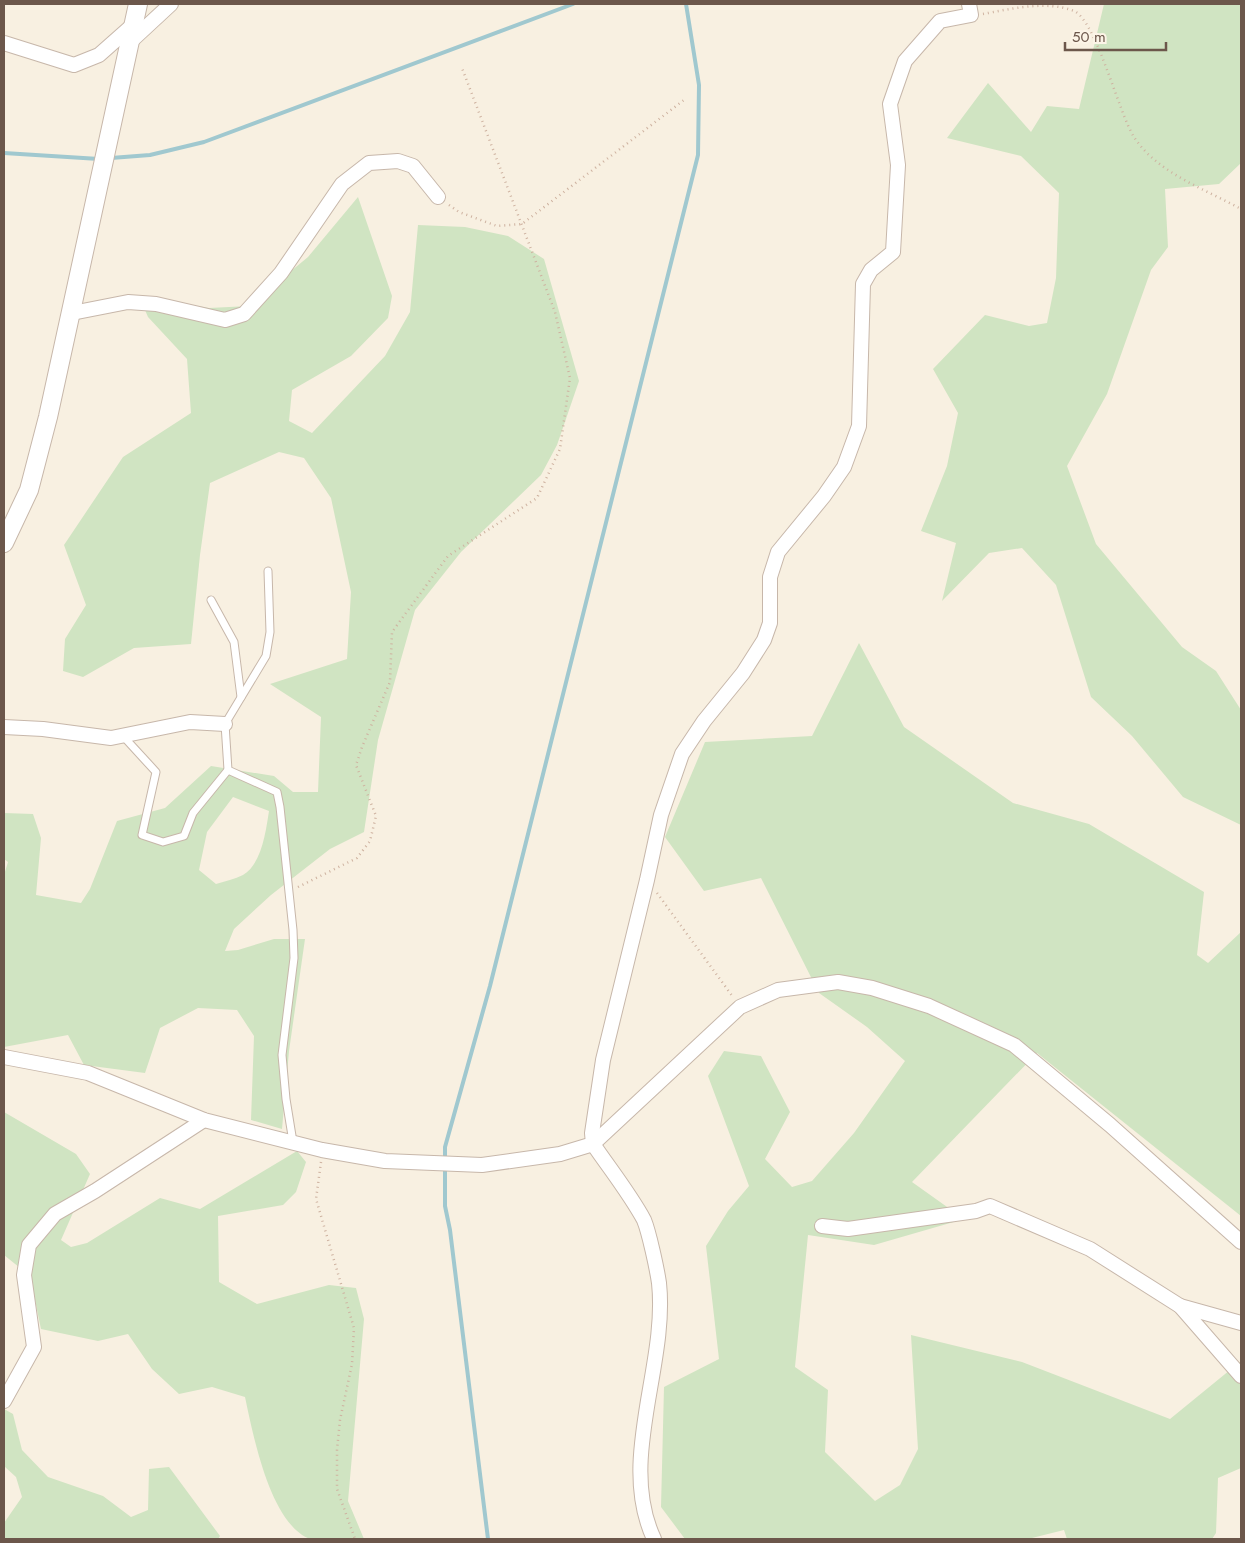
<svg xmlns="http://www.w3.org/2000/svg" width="1245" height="1543" font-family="Jost,sans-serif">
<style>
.green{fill:#d0e4c2;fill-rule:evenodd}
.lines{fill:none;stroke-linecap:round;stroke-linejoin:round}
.stream{stroke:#a0c8cf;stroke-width:4}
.service-casing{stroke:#c7b7aa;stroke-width:9}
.minor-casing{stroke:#c7b7aa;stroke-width:16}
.tertiary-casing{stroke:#c7b7aa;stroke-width:20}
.path{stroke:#ceb2a0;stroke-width:2.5;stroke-dasharray:1 4;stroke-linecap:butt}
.service{stroke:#fff;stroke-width:7}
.minor{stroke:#fff;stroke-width:14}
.tertiary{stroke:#fff;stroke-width:18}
</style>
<rect width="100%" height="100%" fill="#f8f0e1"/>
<!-- green -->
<g class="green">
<polygon points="1104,4 1241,4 1241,163 1219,184 1165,189 1168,247 1151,270 1107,394 1067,466 1096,544 1182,647 1216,671 1241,710 1241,825 1183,797 1132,736 1091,697 1056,585 1022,548 989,553 942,601 956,543 921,531 947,466 958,413 933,369 985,315 1029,326 1047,323 1056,278 1059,193 1021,156 947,138 988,83 1031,132 1047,106 1079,109"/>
<path d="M358,197L392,296L388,318L351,356L292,390L289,421L312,433L385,356L410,312L418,225L465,227L508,236L544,259L579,381L557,445L541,475L461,552L415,610L378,740L364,832L330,849L271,895L234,929L225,951L238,950L274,939H305L289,1051L282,1129L251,1120L254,1036L237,1010L198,1008L160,1028L145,1073L84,1065L68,1035L4,1047V875L8,862L4,859V813L33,814L41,838L36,895L81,903L90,889L117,821L165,808L211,766L274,776L293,792H318L321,717L270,684L347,659L351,592L331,498L304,458L279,452L210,483L200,555L191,644L134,648L83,677L63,671L65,639L86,605L64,545L123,457L191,413L187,359L148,317L139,296L209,308L249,306L308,257ZM233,797L269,811C266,830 262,864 243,875C235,879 225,881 216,884L199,870L207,832Z"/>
<polygon points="859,643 904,727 1013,803 1089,824 1204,892 1197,955 1208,963 1241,932 1241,1216 1037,1053 912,1182 964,1219 874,1245 808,1235 795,1367 828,1390 825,1452 875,1501 900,1485 918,1449 911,1335 1022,1362 1170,1419 1241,1361 1241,1468 1218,1478 1216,1533 1212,1539 1067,1539 1064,1530 1028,1539 685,1539 661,1507 664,1387 719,1359 706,1246 728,1211 749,1186 708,1076 724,1051 761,1056 790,1112 765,1159 792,1187 812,1181 854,1133 905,1061 867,1027 819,993 761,878 704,891 665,837 705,742 812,736"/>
<path d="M4,1112L76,1154L90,1174L61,1240L71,1247L87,1243L160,1198L200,1209L297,1151L306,1162L296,1192L283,1205L218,1216L219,1282L257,1304L329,1285L356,1288L364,1319L348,1501L364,1539C353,1539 318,1542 310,1539C270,1524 253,1434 245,1397L212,1387L179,1394L152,1369L128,1334L98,1341L41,1329L30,1276L4,1255Z"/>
<polygon points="4,1409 13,1414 22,1450 48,1477 103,1496 131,1517 148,1510 149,1469 169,1467 220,1536 218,1539 4,1539 4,1523 22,1497 16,1477 4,1466"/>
</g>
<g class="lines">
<!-- stream -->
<g class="stream">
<polyline points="4,153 99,159"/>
<polyline points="111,158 150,155 204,142 573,4"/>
<polyline points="445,1160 445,1147 490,986 698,155 699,85 686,4"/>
<polyline points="445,1167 445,1206 450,1230 488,1539"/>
</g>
<!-- service casing -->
<g class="service-casing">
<g id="service">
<polyline points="268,571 270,632 266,656 225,724 228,770 277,792 280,807 293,930 294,958 282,1055 286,1099 293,1142"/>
<polyline points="211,600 234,642 241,697"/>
<polyline points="123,736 156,772 142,835 163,842 184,836 193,813 228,770"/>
</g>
</g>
<!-- minor casing -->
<g class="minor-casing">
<g id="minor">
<polyline points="130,42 171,4"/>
<polyline points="4,43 74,65 99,55 134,24"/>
<polyline points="72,313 128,302 156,304 225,320 244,314 281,273 342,184 369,163 398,161 413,166 438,197"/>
<polyline points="4,727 43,729 111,738 190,722 225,724"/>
<polyline points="4,1057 88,1073 204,1120 322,1150 385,1161 482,1165 560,1154 593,1144 740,1007 778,990 838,982 872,988 929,1006 1014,1045 1110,1125 1241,1242"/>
<polyline points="822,1226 848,1229 976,1211 990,1206 1090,1249 1180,1306 1241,1376"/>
<polyline points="1180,1306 1241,1323"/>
<polyline points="4,1401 34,1347 24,1275 29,1245 55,1214 95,1191 204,1120"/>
<path d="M654,1539C617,1460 668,1366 659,1283C657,1269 649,1232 644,1220C630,1194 610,1169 593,1144L592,1133L603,1060L647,880L661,815L682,754L704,721L743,673L764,640L770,623V577L778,552L824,496L844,467L859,426L863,284L871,270L893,252L898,165L890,104L905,61L940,21L971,15L969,4"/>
</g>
</g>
<!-- tertiary casing -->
<g class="tertiary-casing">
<polyline id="tertiary" points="4,543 29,490 48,417 138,4"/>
</g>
<!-- path -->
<g class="path">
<path d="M983,14C1010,9 1047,0 1074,11C1096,20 1119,114 1134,137C1157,173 1205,189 1241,209"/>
<polyline points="449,205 459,212 497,226 522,224 684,100"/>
<polyline points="298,887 357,858 370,841 376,816 356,765 362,747 390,682 392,632 448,556 537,498 560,449 570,378 555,312 462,68"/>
<polyline points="657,893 733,997"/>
<polyline points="321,1162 316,1199 354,1328 352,1364 340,1420 337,1450 337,1489 355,1539"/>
</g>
<!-- service -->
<use href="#service" class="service"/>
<!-- minor -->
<use href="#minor" class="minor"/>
<!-- tertiary -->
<use href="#tertiary" class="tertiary"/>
</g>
<!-- border -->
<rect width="1245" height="1543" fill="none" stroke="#6c574b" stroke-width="10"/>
<!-- scale -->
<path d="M1065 42v8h101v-8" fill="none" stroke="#6c574b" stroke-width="2.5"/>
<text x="1072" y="42" font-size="15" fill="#6c574b" stroke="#fcf4e7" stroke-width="4" paint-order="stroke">50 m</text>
</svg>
